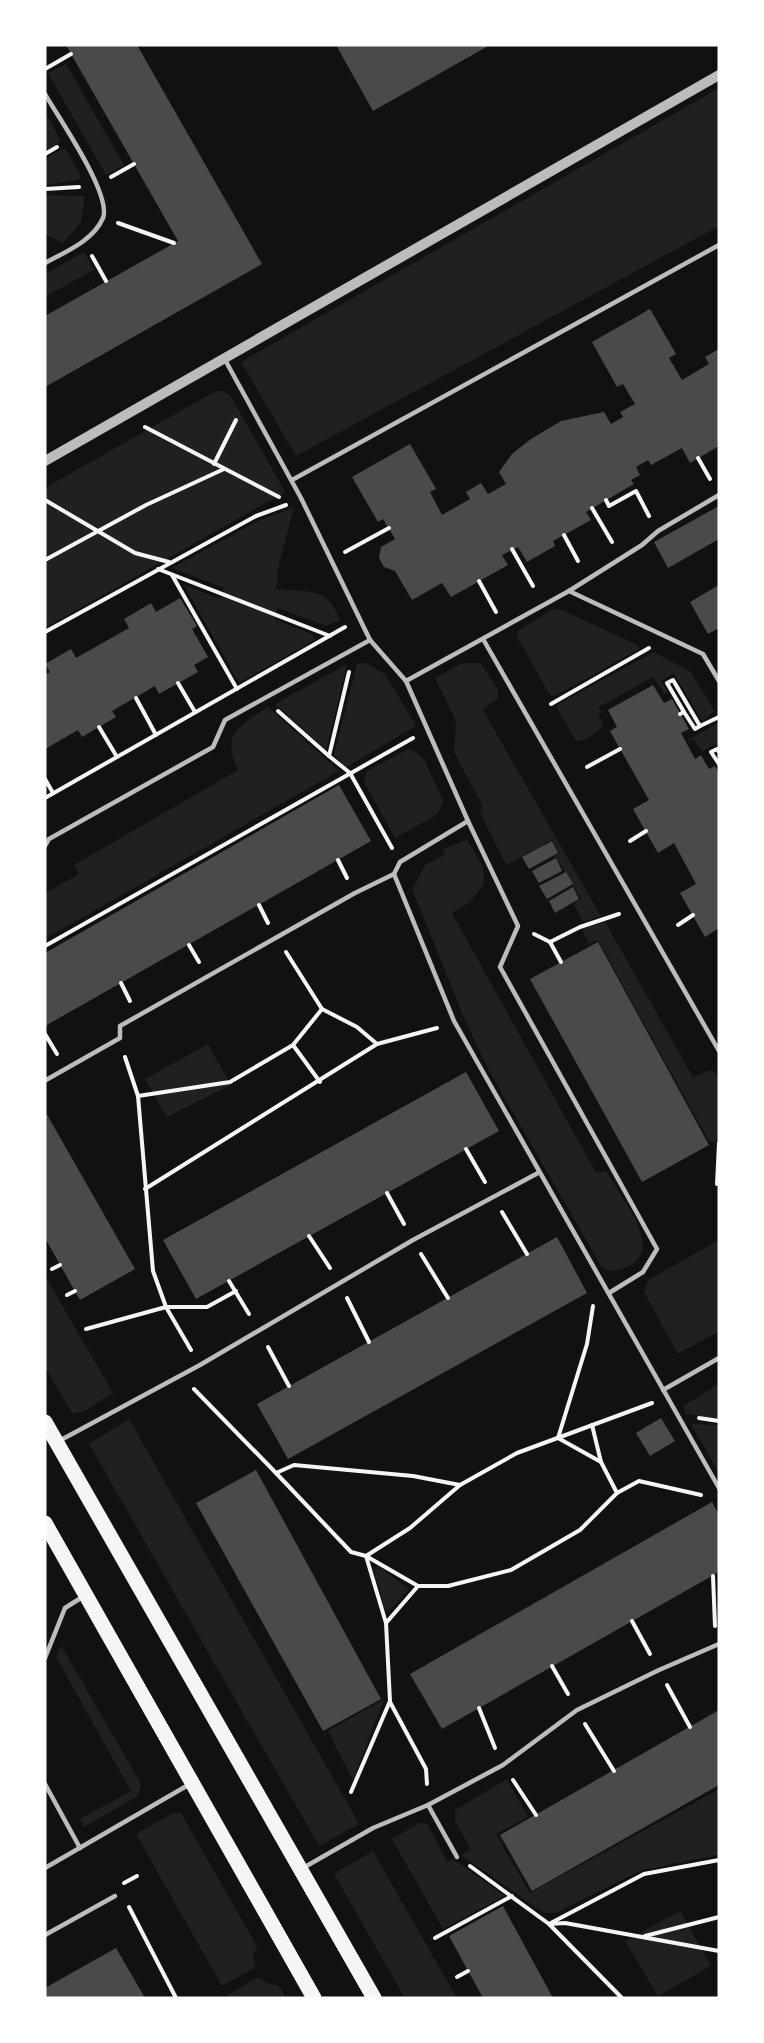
<svg xmlns="http://www.w3.org/2000/svg" width="764" height="2043" font-family="'Source Sans 3',sans-serif">
<style>
.green{fill:#202020}
.building{fill:#4a4a4a}
.lines{fill:none;stroke-linecap:round;stroke-linejoin:round}
.path{stroke:#f5f5f5;stroke-width:4}
.service{stroke:#bcbcbc;stroke-width:4.5}
.tertiary{stroke:#bcbcbc;stroke-width:10}
.primary{stroke:#f5f5f5;stroke-width:15}
</style>
<rect width="100%" height="100%" fill="#111"/>
<!-- green -->
<g class="green">
<polygon points="66,64 124,165 106,175 48,73"/>
<polygon points="719,88 719,226 296,456 241,362"/>
<polygon points="45,112 61,141 45,150"/>
<polygon points="65,148 82,179 45,185 45,159"/>
<polygon points="45,195 85,196 81,222 63,243 45,234"/>
<polygon points="84,252 94,270 46,296 45,304 45,274"/>
<polygon points="216,391 223,391 230,395 285,492 45,628 45,488"/>
<path d="M294,507L279,564L276,589C310,593 326,585 340,620L326,626L278,608L275,620L312,634L315,640L239,683L184,585L220,599L224,588L172,568L258,521Z"/>
<polygon points="553,609 562,610 638,645 639,649 555,696 550,695 516,635 519,630"/>
<path d="M654,652L691,672L714,711L702,721L674,673L661,681L668,692L665,694L653,677L599,707L601,712L598,714L603,725C599,732 584,742 576,741L557,708L558,704Z"/>
<polygon points="366,663 385,674 416,726 346,767 334,755 357,664"/>
<polygon points="462,663 480,663 498,689 498,698 483,710 601,916 583,922 574,904 581,899 555,856 559,853 552,840 506,865 480,813 482,805 454,752 456,721 435,678"/>
<polygon points="347,664 326,750 275,704"/>
<path d="M268,707L339,771L45,939V893L79,874L74,865L238,770C221,734 239,726 268,707Z"/>
<polygon points="716,724 719,724 719,743 702,751 694,739 690,742 688,740"/>
<polygon points="410,748 424,759 443,800 438,813 433,817 395,838 364,782 367,771"/>
<path d="M464,840L468,841L483,867L484,884L470,902L452,913L596,1173L606,1171C619,1195 667,1250 627,1267C617,1271 610,1274 601,1266L488,1069L461,1011L412,889L426,864L445,855L443,850Z"/>
<polygon points="605,922 693,1077 710,1070 719,1075 719,1136 715,1142 709,1141 598,940 589,944 582,929"/>
<polygon points="208,1044 231,1085 167,1117 145,1079"/>
<polygon points="719,1240 719,1331 678,1354 644,1292 648,1280"/>
<polygon points="45,1276 113,1393 83,1412 72,1413 45,1367"/>
<polygon points="719,1384 719,1419 686,1414 683,1406"/>
<polygon points="129,1419 359,1824 319,1846 89,1444"/>
<polygon points="691,1424 719,1425 719,1473"/>
<polygon points="378,1566 409,1589 388,1612 385,1610 374,1569"/>
<polygon points="61,1645 141,1784 138,1796 84,1827 80,1819 131,1791 56,1657"/>
<polygon points="384,1699 353,1780 328,1731"/>
<polygon points="507,1779 528,1817 496,1834 530,1893 719,1789 719,1855 642,1870 556,1913 544,1913 461,1855 471,1849 455,1821 455,1810"/>
<polygon points="173,1813 181,1813 257,1946 253,1958 256,1962 254,1968 222,1986 136,1834"/>
<polygon points="421,1822 428,1825 447,1862 453,1859 505,1896 443,1929 392,1839"/>
<polygon points="373,1851 457,1998 405,1998 334,1874"/>
<polygon points="680,1911 711,1966 658,1996 625,1941"/>
<polygon points="258,1977 267,1983 279,1986 286,1998 229,1998 228,1995"/>
</g>
<!-- building -->
<g class="building">
<polygon points="66,45 137,45 262,264 45,387 45,316 178,241"/>
<polygon points="336,45 490,45 373,111"/>
<polygon points="650,309 676,354 669,358 682,380 709,364 705,357 719,349 719,446 690,463 682,448 651,465 648,460 636,467 640,475 631,480 634,484 586,512 591,520 553,541 555,546 527,562 518,547 502,555 508,565 451,597 442,583 412,600 395,571 384,567 379,558 381,547 395,539 383,519 378,522 352,477 410,444 436,489 430,492 442,515 470,499 466,492 481,483 488,494 506,484 499,472 512,454 531,439 561,421 604,412 611,424 623,417 620,412 635,404 623,384 617,387 592,342"/>
<polygon points="719,506 719,539 668,568 654,542"/>
<polygon points="719,585 719,628 708,634 690,602"/>
<polygon points="180,598 197,626 192,629 208,657 194,665 198,672 159,694 155,686 112,711 116,717 82,737 78,730 45,749 45,675 50,672 45,664 71,649 76,658 129,628 124,619 151,603 156,612"/>
<polygon points="653,685 664,703 672,699 689,729 681,733 695,759 701,755 709,769 715,766 719,773 719,928 705,937 680,893 696,884 674,843 658,853 633,809 649,800 610,731 617,727 608,710"/>
<polygon points="339,785 371,841 45,1026 45,953"/>
<polygon points="552,841 558,853 529,869 522,857"/>
<polygon points="556,858 562,871 539,883 532,871"/>
<polygon points="566,872 573,884 547,899 539,886"/>
<polygon points="573,887 579,899 555,913 549,901"/>
<polygon points="598,942 709,1145 642,1182 530,979"/>
<polygon points="466,1072 499,1131 196,1299 163,1240"/>
<polygon points="45,1111 135,1269 80,1300 45,1238"/>
<polygon points="557,1237 587,1293 288,1459 257,1404"/>
<polygon points="661,1418 675,1441 650,1456 636,1433"/>
<polygon points="256,1470 381,1699 323,1731 196,1503"/>
<polygon points="712,1502 719,1515 719,1572 442,1729 410,1674"/>
<polygon points="719,1710 719,1785 532,1891 500,1835"/>
<polygon points="503,1906 553,1998 483,1998 449,1936"/>
<polygon points="116,1948 145,1998 45,1998 45,1988"/>
</g>
<g class="lines">
<!-- path -->
<g class="path">
<polyline points="45,69 71,54"/>
<polyline points="45,154 57,147"/>
<polyline points="111,177 134,164"/>
<polyline points="45,189 79,187"/>
<polyline points="118,223 174,243"/>
<polyline points="92,256 106,281"/>
<polyline points="145,427 279,497"/>
<polyline points="698,458 710,479"/>
<polyline points="214,464 236,420"/>
<polyline points="45,500 135,553 169,562"/>
<polyline points="606,500 609,506 636,491 649,516"/>
<polyline points="592,508 612,542"/>
<polyline points="564,535 578,561"/>
<polyline points="512,549 533,586"/>
<polyline points="345,552 389,528"/>
<polyline points="45,560 146,505 224,469"/>
<polyline points="158,569 330,636"/>
<polyline points="172,575 237,689"/>
<polyline points="479,581 496,612"/>
<polyline points="45,632 256,516 286,505"/>
<polyline points="349,672 329,756 350,773 392,848"/>
<polyline points="178,683 195,712"/>
<polyline points="136,698 156,735"/>
<polyline points="551,704 649,648"/>
<polyline points="278,711 329,756"/>
<polyline points="684,712 695,729 700,726"/>
<polyline points="680,714 684,712 667,683 673,680 700,726 719,717"/>
<polyline points="99,727 117,757"/>
<polyline points="719,752 717,749 711,752 719,764"/>
<polyline points="587,767 620,749"/>
<polyline points="45,779 53,793"/>
<polyline points="45,798 345,627"/>
<polyline points="630,841 646,831"/>
<polyline points="338,860 347,878"/>
<polyline points="259,905 268,923"/>
<polyline points="678,925 693,915"/>
<polyline points="534,934 550,942 561,962"/>
<polyline points="550,942 580,927 619,914"/>
<polyline points="189,945 199,962"/>
<polyline points="45,946 413,738"/>
<polyline points="286,952 322,1009 357,1027 377,1044"/>
<polyline points="121,983 130,1001"/>
<polyline points="45,1034 57,1054"/>
<polyline points="293,1045 320,1082"/>
<polyline points="125,1057 138,1096 153,1271 166,1307 191,1350"/>
<polyline points="138,1096 230,1082 293,1045 322,1009"/>
<polyline points="466,1149 485,1182"/>
<polyline points="717,1184 719,1143"/>
<polyline points="145,1189 377,1044 437,1028"/>
<polyline points="387,1193 404,1224"/>
<polyline points="502,1212 527,1254"/>
<polyline points="309,1236 330,1268"/>
<polyline points="421,1254 448,1298"/>
<polyline points="52,1269 60,1265"/>
<polyline points="229,1281 249,1314"/>
<polyline points="67,1295 75,1291"/>
<polyline points="347,1298 369,1342"/>
<polyline points="593,1306 587,1344 558,1438 601,1462"/>
<polyline points="86,1329 166,1307 207,1307 236,1291"/>
<polyline points="268,1347 289,1386"/>
<polyline points="194,1389 276,1473 294,1465 413,1476 460,1485 517,1453 652,1403"/>
<polyline points="699,1418 719,1421"/>
<polyline points="592,1425 601,1462 617,1493 639,1481 701,1495"/>
<polyline points="276,1473 351,1552 366,1556 418,1586"/>
<polyline points="366,1556 410,1528 460,1485"/>
<polyline points="713,1576 715,1626"/>
<polyline points="632,1621 650,1654"/>
<polyline points="386,1623 418,1586 448,1586 511,1570 580,1530 617,1493"/>
<polyline points="552,1666 568,1694"/>
<polyline points="667,1685 690,1727"/>
<polyline points="390,1702 426,1769 427,1784"/>
<polyline points="479,1708 495,1748"/>
<polyline points="585,1724 614,1771"/>
<polyline points="513,1780 536,1815"/>
<polyline points="351,1792 390,1701 386,1623 366,1556"/>
<polyline points="470,1866 549,1924 644,1874 719,1860"/>
<polyline points="124,1883 137,1876"/>
<polyline points="129,1907 176,1998"/>
<polyline points="645,1936 719,1917"/>
<polyline points="435,1938 512,1896"/>
<polyline points="457,1977 468,1971"/>
<polyline points="622,1998 549,1924 565,1923 719,1951"/>
</g>
<!-- service -->
<g class="service">
<path d="M45,94C58,117 112,194 103,218C93,241 65,252 45,263"/>
<polyline points="224,358 301,498 370,640 406,681 468,821 400,862 394,874 454,1021 719,1488"/>
<polyline points="292,480 719,245"/>
<polyline points="569,591 703,654 719,681"/>
<polyline points="483,639 719,1051"/>
<polyline points="406,681 569,591 642,545 658,531 719,495"/>
<polyline points="468,821 518,926 500,967 657,1249 643,1272 609,1293"/>
<polyline points="45,846 49,839 213,747 225,720 370,640"/>
<polyline points="46,1080 120,1038 120,1026 355,893 394,874"/>
<polyline points="663,1390 719,1358"/>
<polyline points="59,1441 200,1365 413,1240 538,1173"/>
<polyline points="45,1658 65,1608 84,1596"/>
<polyline points="45,1784 80,1848"/>
<polyline points="428,1805 457,1857"/>
<polyline points="45,1868 190,1784"/>
<polyline points="303,1868 373,1828 428,1805 503,1765 577,1710 659,1670 719,1644"/>
<polyline points="45,1935 115,1896"/>
</g>
<!-- tertiary -->
<polyline class="tertiary" points="45,461 719,75"/>
<!-- primary -->
<g class="primary">
<polyline points="45,1422 374,1998"/>
<polyline points="45,1523 314,1998"/>
</g>
</g>
<!-- border -->
<rect width="764" height="2043" fill="none" stroke="#ffffff" stroke-width="93"/>
</svg>
